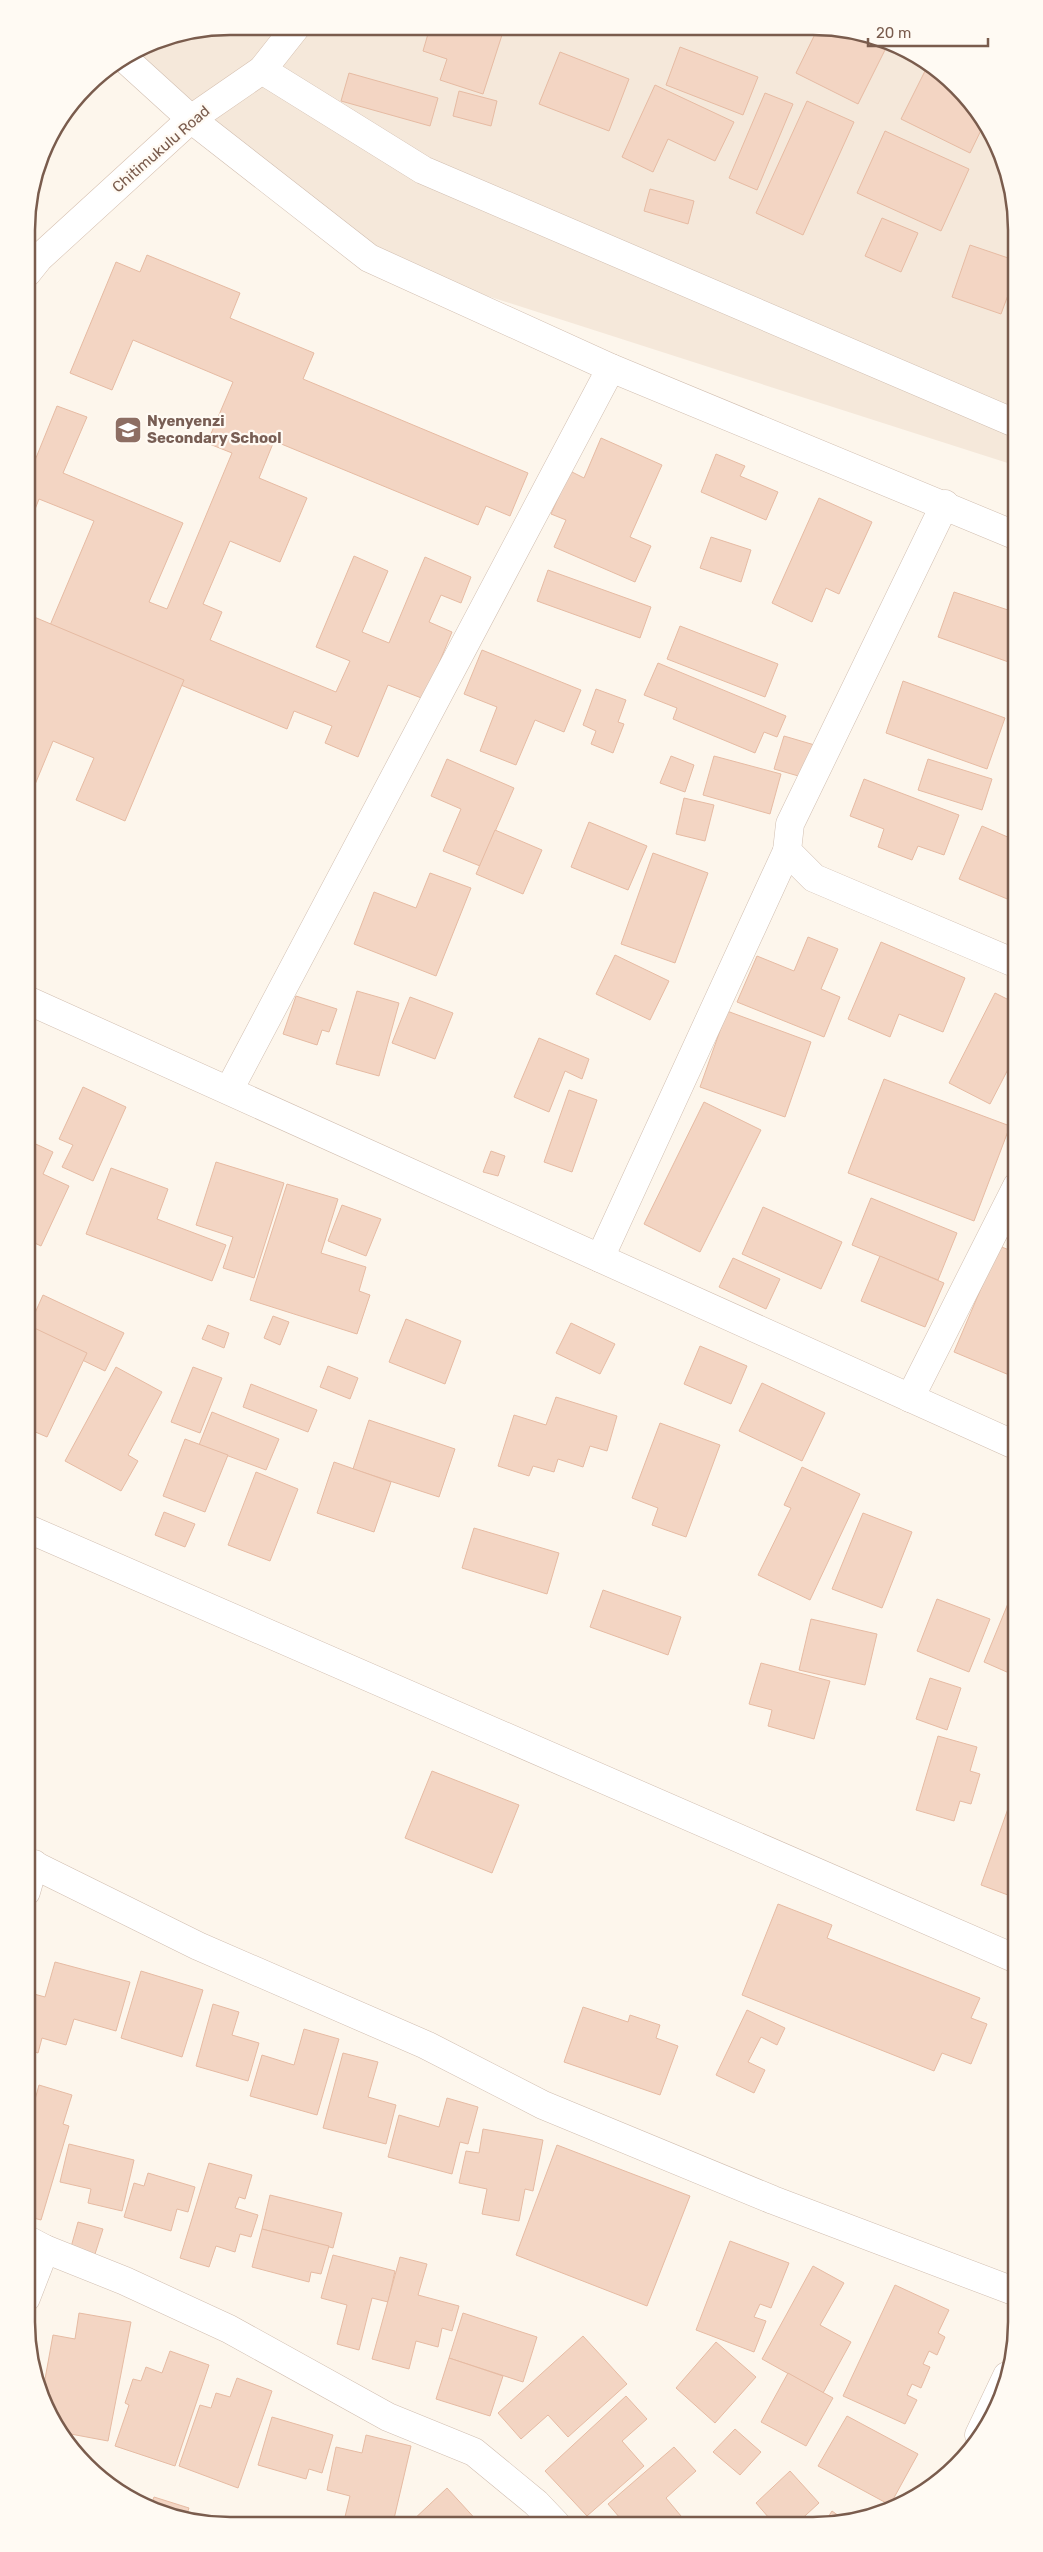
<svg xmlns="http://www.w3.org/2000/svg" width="1043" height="2552" font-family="Rubik,sans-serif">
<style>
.residential{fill:#f5e8da}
.building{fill:#f3d5c3;stroke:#e6bba3}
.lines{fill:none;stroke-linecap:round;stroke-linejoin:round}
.street-casing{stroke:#d1beb0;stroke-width:29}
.secondary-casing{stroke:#d6c0b0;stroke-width:29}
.street{stroke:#fff;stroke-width:28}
.secondary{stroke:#fff;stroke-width:28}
.labels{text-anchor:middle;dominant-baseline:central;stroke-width:4.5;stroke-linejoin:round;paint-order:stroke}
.street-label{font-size:15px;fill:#7a5c4d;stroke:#fffaf3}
.education-label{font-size:15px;font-weight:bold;fill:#785e54;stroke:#fffaf3;text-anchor:start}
.rim{fill:none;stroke:#7a5c4d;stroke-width:2.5}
</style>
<rect width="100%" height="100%" fill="#fdf6ec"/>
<!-- residential -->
<polygon class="residential" points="230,26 853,30 904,47 957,86 990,128 1010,177 1017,230 1017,466 369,258 125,59 152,42"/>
<!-- building -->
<g class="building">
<polygon points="227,27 225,34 212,30"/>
<polygon points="430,27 480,28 502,35 483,94 440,80 447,59 423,51"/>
<polygon points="817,30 851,30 886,48 858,104 796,73"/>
<polygon points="680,47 758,77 743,115 666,85"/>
<polygon points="560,52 629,79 609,131 539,104"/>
<polygon points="925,71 959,88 985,122 970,153 901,119"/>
<polygon points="349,73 438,98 430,126 341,101"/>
<polygon points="655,85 734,122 715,161 668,139 653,172 622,157"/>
<polygon points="459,91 497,101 491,126 453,116"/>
<polygon points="765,93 793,104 757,190 729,178"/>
<polygon points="807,101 854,122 803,235 756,213"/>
<polygon points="885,131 969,169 941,231 857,193"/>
<polygon points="650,189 694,201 688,224 644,211"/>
<polygon points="882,218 918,233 901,272 865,256"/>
<polygon points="970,245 1017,261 1017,271 1001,314 952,297"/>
<polygon points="147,255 240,293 230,318 314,353 303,379 528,473 510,516 486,506 478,525 274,441 259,478 307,498 280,562 230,541 203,604 222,612 210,640 336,692 350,661 316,647 354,556 388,571 362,632 389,643 425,557 471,577 461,603 441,595 429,622 452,632 424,699 388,685 358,757 325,743 332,726 294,711 287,729 48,630 94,521 39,499 27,530 27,480 57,406 87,417 63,473 183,523 149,602 167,609 232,453 207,443 233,382 133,340 112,390 70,373 116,262 140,272"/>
<polygon points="601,438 662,465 630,537 651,546 635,582 554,547 566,520 551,514 570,471 584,478"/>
<polygon points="716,454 745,466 740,476 778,492 766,520 701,492"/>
<polygon points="819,498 872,522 839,594 826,588 812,622 772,603"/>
<polygon points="711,537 751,550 741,582 700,568"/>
<polygon points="548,570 651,607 640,638 537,601"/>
<polygon points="954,592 1017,613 1017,665 938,637"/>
<polygon points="27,614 184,680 125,821 76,800 94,758 53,741 29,799 27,798"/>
<polygon points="680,626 778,664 765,697 667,659"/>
<polygon points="482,650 581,690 564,732 535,720 516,765 480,751 497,707 464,694"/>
<polygon points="658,663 786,716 777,737 764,732 755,753 673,719 677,708 644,695"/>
<polygon points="903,681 1005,718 987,769 886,733"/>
<polygon points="596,689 626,700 618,722 624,724 613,753 591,744 596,731 583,725"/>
<polygon points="784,736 818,746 809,779 774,769"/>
<polygon points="671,756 694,765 685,792 660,783"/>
<polygon points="714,756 781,774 770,814 703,795"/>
<polygon points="447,759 514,788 480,866 443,851 461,809 431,796"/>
<polygon points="928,759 992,779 982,810 918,790"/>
<polygon points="864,779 959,815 944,855 918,846 912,860 878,847 884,829 850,816"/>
<polygon points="684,798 714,805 705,841 676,834"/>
<polygon points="589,822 647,846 628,890 571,867"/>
<polygon points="982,826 1017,841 1017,903 959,879"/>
<polygon points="495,830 542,850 523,894 476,874"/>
<polygon points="653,853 708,873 675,963 621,944"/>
<polygon points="430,873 471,888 436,976 354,944 374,892 416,908"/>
<polygon points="808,937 838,949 821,989 840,997 824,1037 737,1002 757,956 794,971"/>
<polygon points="881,942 965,978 943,1032 899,1014 890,1037 848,1019"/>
<polygon points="615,955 669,981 650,1020 596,994"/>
<polygon points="357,991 399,1003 379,1076 336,1064"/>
<polygon points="995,993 1017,1004 1017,1052 990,1104 949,1083"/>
<polygon points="296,996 337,1009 329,1032 322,1030 317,1045 283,1034"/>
<polygon points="410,997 453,1013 435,1059 392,1043"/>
<polygon points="727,1011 811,1042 785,1117 700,1087"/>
<polygon points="539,1038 589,1059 582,1079 565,1071 549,1112 514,1097"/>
<polygon points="884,1079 1010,1126 974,1221 848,1173"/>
<polygon points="83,1087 126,1107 93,1181 62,1167 73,1145 59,1139"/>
<polygon points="569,1090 597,1100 572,1172 544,1162"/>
<polygon points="704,1102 761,1130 700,1252 644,1224"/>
<polygon points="27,1140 53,1152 43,1174 69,1186 41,1246 26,1239"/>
<polygon points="491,1151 505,1156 498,1176 483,1172"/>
<polygon points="216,1162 284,1183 254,1278 223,1268 233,1237 196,1225"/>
<polygon points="111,1168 168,1189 157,1219 226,1245 212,1281 86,1234"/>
<polygon points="287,1184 338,1199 321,1253 366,1267 359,1291 370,1295 357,1334 250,1300"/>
<polygon points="871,1198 957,1233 938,1280 852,1245"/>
<polygon points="342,1205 381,1219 366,1256 328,1241"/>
<polygon points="763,1207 842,1242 821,1289 742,1254"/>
<polygon points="999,1246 1017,1253 1017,1370 1014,1377 954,1352"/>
<polygon points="880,1256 944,1283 925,1327 861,1301"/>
<polygon points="733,1258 780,1279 766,1309 719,1287"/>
<polygon points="43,1295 124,1333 105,1371 26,1333"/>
<polygon points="273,1316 289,1322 280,1345 264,1338"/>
<polygon points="406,1319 461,1341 445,1384 389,1362"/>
<polygon points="571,1323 615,1344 600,1374 556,1353"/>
<polygon points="28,1325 87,1353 47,1437 26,1428"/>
<polygon points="208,1325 229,1333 224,1348 202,1339"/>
<polygon points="700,1346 747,1366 731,1404 684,1384"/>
<polygon points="328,1366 358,1378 350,1399 320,1387"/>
<polygon points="116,1367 162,1392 128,1455 138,1461 121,1491 65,1461"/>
<polygon points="193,1367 222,1378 200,1433 171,1422"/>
<polygon points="762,1383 825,1413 802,1461 739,1431"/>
<polygon points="251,1384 317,1410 308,1432 243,1407"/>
<polygon points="556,1397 617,1416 607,1451 590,1446 583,1467 558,1459 554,1472 533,1466 529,1476 498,1466 514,1415 546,1425"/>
<polygon points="212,1412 279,1439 266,1470 199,1445"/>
<polygon points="369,1420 455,1449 439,1497 353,1469"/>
<polygon points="660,1423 720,1445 686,1537 652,1525 658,1508 632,1498"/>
<polygon points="185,1439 228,1455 205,1512 163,1496"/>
<polygon points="334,1462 391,1482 374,1532 317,1513"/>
<polygon points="802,1467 860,1494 810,1600 758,1575 791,1508 784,1505"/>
<polygon points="256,1472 298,1489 270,1561 228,1545"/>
<polygon points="164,1512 195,1524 185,1547 155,1535"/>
<polygon points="863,1513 912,1532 882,1608 832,1589"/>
<polygon points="474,1528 559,1553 547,1594 462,1568"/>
<polygon points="1016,1584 1016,1676 984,1662"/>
<polygon points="603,1590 681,1617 668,1655 590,1627"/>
<polygon points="937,1599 990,1619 969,1672 917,1651"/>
<polygon points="811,1619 877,1634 865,1685 799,1670"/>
<polygon points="761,1663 830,1681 814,1739 768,1726 772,1710 749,1704"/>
<polygon points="930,1678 961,1688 947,1730 916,1719"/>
<polygon points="938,1736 977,1747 970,1771 980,1774 971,1804 960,1801 954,1821 916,1810"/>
<polygon points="432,1771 519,1805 492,1873 405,1838"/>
<polygon points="1016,1786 1016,1898 981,1885"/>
<polygon points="778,1904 832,1925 827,1938 980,1998 971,2018 987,2024 971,2064 942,2053 934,2071 742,1995"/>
<polygon points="55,1962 130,1982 116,2031 74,2019 66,2045 42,2038 38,2053 32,2051 34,2044 26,2042 26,2021 34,1994 45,1997"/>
<polygon points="141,1971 203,1990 182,2057 121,2038"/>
<polygon points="213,2004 239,2012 232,2035 259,2043 248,2081 196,2066"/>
<polygon points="583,2007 628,2022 630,2015 660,2025 656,2038 678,2046 660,2095 564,2062"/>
<polygon points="747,2010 785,2028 777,2045 761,2037 748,2062 765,2070 754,2093 716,2075"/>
<polygon points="304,2029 339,2039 317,2115 250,2096 262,2055 294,2065"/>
<polygon points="343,2053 378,2062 368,2097 396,2105 386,2144 323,2128"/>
<polygon points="39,2085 72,2095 63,2124 69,2126 41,2220 26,2216 26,2113 31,2114"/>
<polygon points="447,2098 478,2107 468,2144 460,2142 452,2174 388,2157 399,2115 439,2127"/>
<polygon points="483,2129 543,2140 533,2191 525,2189 519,2221 482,2214 487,2189 459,2183 466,2151 479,2153"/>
<polygon points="69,2144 134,2160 122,2211 88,2203 91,2189 60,2182"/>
<polygon points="557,2145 690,2196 647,2306 516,2255"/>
<polygon points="209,2163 252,2175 245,2199 239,2197 235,2208 258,2215 251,2237 240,2234 235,2252 216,2246 209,2267 180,2258"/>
<polygon points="148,2173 195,2187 188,2212 177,2209 171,2231 124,2217 134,2183 144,2186"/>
<polygon points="270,2195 342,2213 333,2248 262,2229"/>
<polygon points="78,2222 103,2229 95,2254 71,2247"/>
<polygon points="262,2229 329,2246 321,2274 311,2272 309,2282 252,2267"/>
<polygon points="730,2241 789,2263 771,2308 760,2304 754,2317 766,2321 754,2352 696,2330"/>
<polygon points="333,2255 395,2271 388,2302 372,2298 359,2350 337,2344 347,2305 321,2298"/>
<polygon points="400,2257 427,2264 418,2295 459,2306 452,2331 442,2328 438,2347 416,2341 409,2369 372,2359"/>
<polygon points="813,2266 844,2283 820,2325 851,2342 823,2393 762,2359"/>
<polygon points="895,2285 949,2310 938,2333 945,2337 937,2355 929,2351 923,2364 930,2367 921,2388 912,2384 907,2395 917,2400 905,2424 843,2396"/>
<polygon points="79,2313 131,2322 108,2441 60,2432 54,2424 39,2389 43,2390 53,2335 75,2339"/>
<polygon points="463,2313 537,2337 523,2382 449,2358"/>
<polygon points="583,2336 627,2384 568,2437 548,2415 521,2439 498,2413"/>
<polygon points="716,2342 756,2377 715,2423 676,2388"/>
<polygon points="170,2351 209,2365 175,2466 115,2446 129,2405 125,2403 133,2379 141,2381 146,2367 162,2373"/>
<polygon points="449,2358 503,2376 490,2416 436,2399"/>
<polygon points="788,2373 833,2398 806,2446 761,2422"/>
<polygon points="237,2378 272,2391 238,2488 179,2466 200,2405 211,2408 216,2393 230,2397"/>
<polygon points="626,2396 647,2419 622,2441 644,2466 587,2516 545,2471"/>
<polygon points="847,2416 918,2454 890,2505 818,2466"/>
<polygon points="272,2417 333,2435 322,2473 309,2469 306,2479 258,2465"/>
<polygon points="735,2429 761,2452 740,2475 713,2452"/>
<polygon points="366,2435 411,2446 393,2523 344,2521 350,2496 327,2490 336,2447 362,2453"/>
<polygon points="674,2447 696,2471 666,2498 686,2522 682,2525 626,2525 608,2504"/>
<polygon points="790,2471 819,2503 794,2526 776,2526 756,2503"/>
<polygon points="447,2488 480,2524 411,2523 410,2523"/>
<polygon points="154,2497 189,2508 185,2520 150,2508"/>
<polygon points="832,2511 846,2521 823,2525"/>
</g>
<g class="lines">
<!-- street casing -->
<g class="street-casing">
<g id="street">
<polyline points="125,59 191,119 369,258 611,368 1017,536"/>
<polyline points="262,70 423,170 1017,424"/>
<polyline points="945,504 790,824 787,851 814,878 1017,964"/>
<polyline points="27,1000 1017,1446"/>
<polyline points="229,1090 611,368"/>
<polyline points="600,1258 787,851"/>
<polyline points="910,1398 1017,1186"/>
<polyline points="26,1528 1016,1959"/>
<polyline points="26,1861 198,1946 426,2045 543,2105 773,2200 1016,2292"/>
<polyline points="26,1892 34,1864"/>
<polyline points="26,2239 45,2249 125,2281 229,2329 388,2417 474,2452 536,2503 556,2524"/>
<polyline points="26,2298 45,2249"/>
<polyline points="979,2435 1007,2376"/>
</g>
</g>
<!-- secondary casing -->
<g class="secondary-casing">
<polyline id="secondary" points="27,273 39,258 191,119 262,70 296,27"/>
</g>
<!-- street -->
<use href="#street" class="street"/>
<!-- secondary -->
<use href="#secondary" class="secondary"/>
</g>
<!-- icons -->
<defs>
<g id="school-square" transform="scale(1.4375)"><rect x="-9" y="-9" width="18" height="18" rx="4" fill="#8d6e63" stroke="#fffaf3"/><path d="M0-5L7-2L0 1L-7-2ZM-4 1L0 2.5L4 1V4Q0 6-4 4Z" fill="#fff"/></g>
</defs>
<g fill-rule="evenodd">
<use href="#school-square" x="128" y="430"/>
</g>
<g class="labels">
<!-- street labels -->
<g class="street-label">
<text transform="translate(161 149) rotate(-41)">Chitimukulu Road</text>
</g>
<!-- education labels -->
<g class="education-label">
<text x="147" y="421">Nyenyenzi<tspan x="147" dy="17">Secondary School</tspan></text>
</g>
</g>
<!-- crop -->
<path d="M0 0H1043V2552H0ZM230 35H813A195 195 0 0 1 1008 230V2322A195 195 0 0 1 813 2517H230A195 195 0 0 1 35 2322V230A195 195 0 0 1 230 35Z" fill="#fffaf3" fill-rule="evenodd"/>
<path class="rim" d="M230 35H813A195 195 0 0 1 1008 230V2322A195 195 0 0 1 813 2517H230A195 195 0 0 1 35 2322V230A195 195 0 0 1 230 35Z"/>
<!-- scale -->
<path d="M868 38v8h120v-8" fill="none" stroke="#7a5c4d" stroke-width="2.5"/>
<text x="876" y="38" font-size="15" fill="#7a5c4d" stroke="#fffaf3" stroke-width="4" paint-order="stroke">20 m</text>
</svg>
